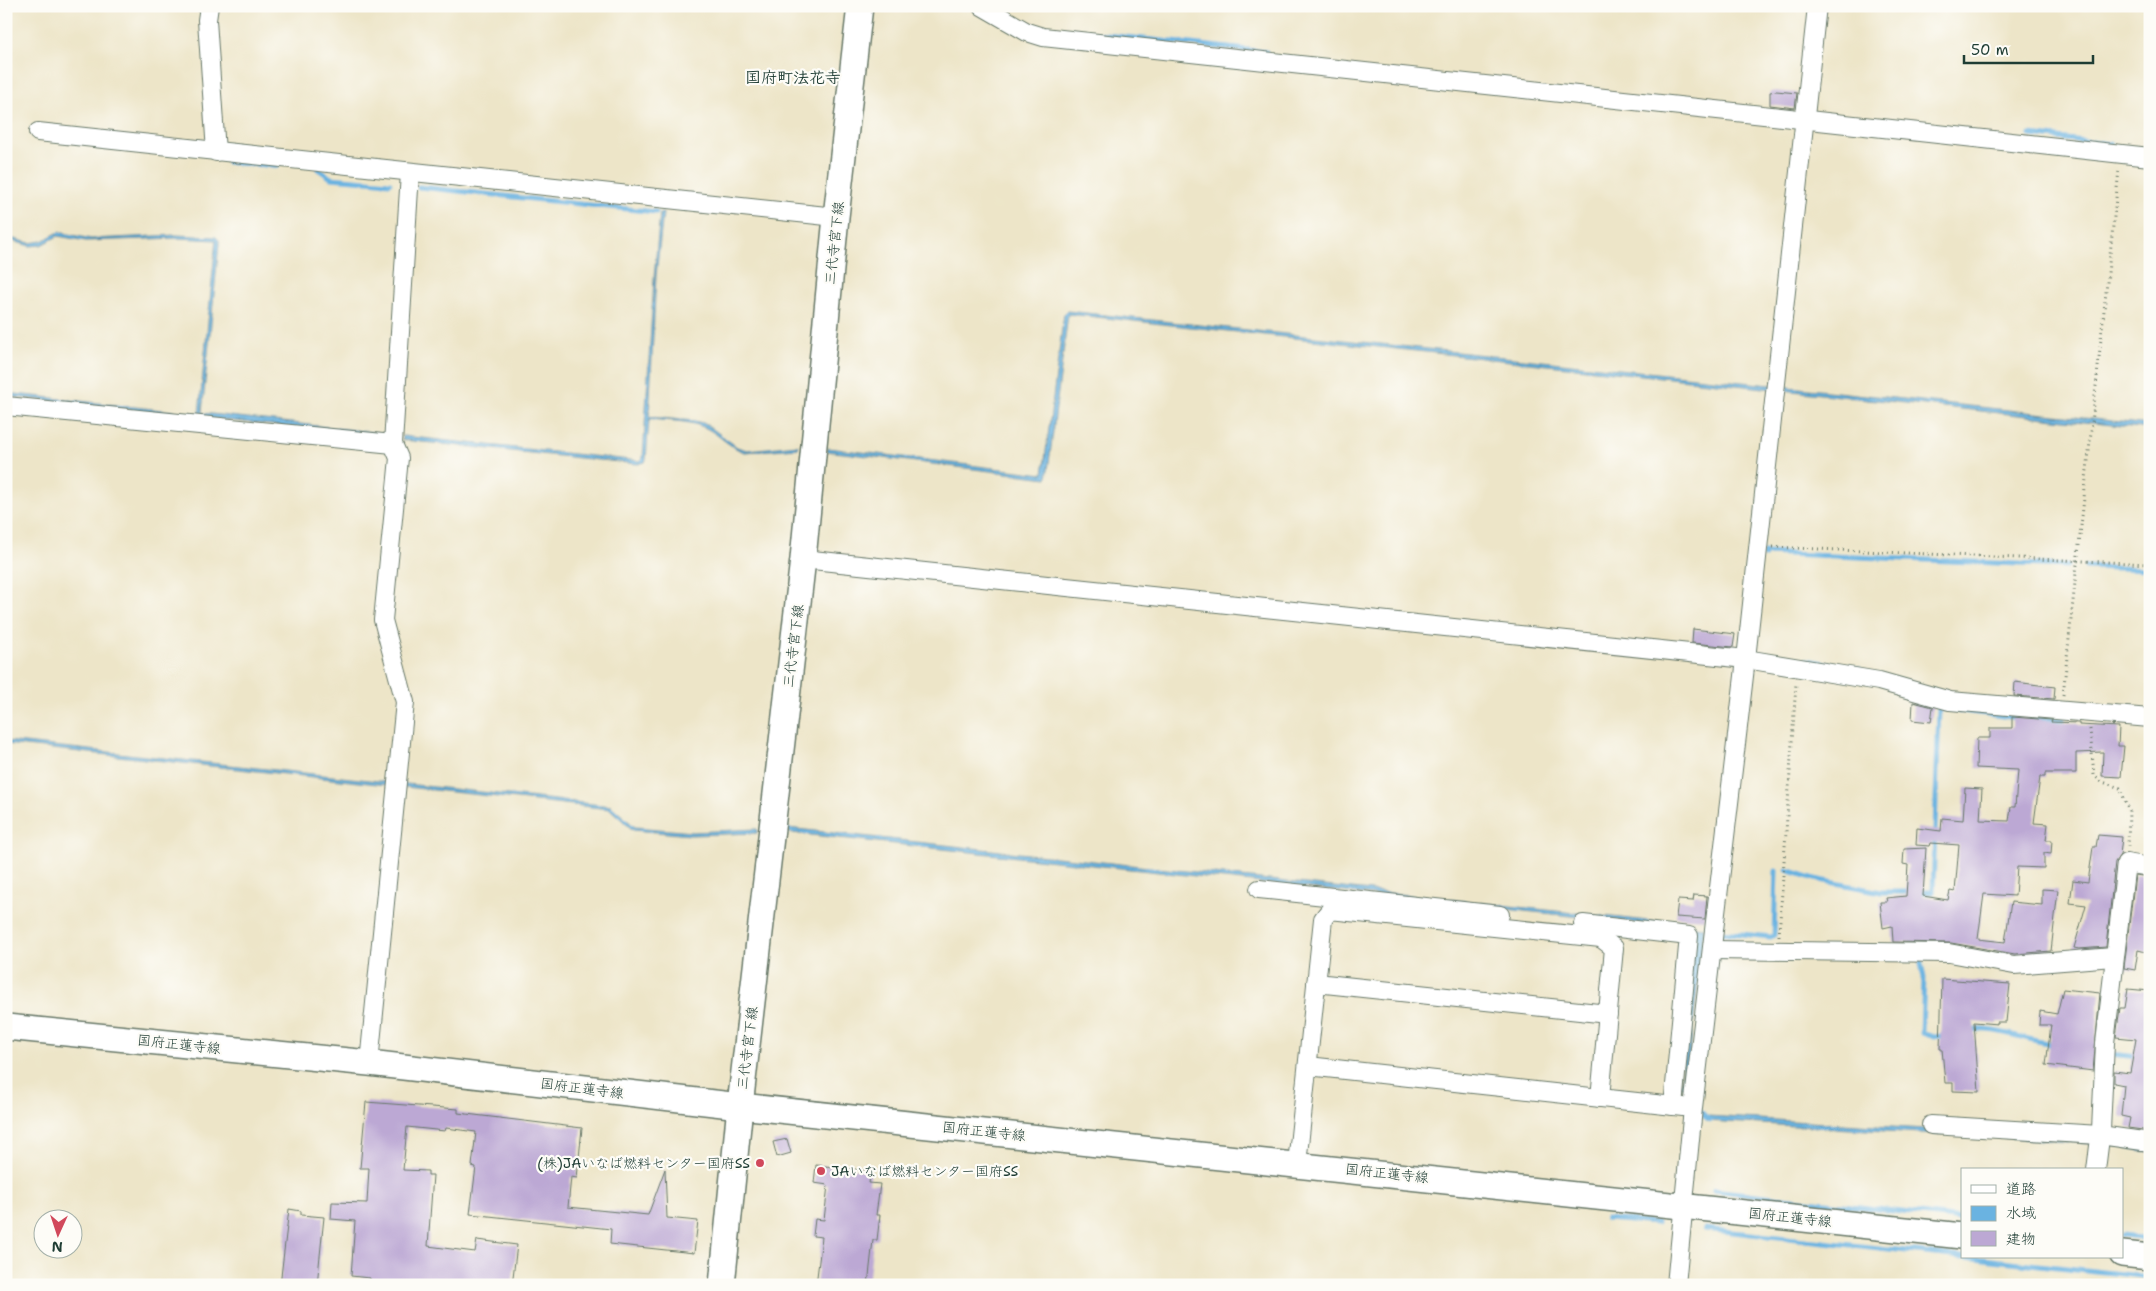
<svg xmlns="http://www.w3.org/2000/svg" width="2156" height="1291" font-family="'Shantell Sans','Klee One',sans-serif">
<style>
.water{fill:#6ab3e1;stroke:#44788a}
.lines{fill:none;stroke-linecap:round;stroke-linejoin:round}
.stream{stroke:#6ab3e1;stroke-width:5}
.building{fill:#bca8d4}
.street-casing{stroke:#677868;stroke-width:20}
.secondary-casing{stroke:#677868;stroke-width:28}
.path{stroke:#677868;stroke-width:3;stroke-dasharray:1 4;stroke-linecap:butt}
.street{stroke:#fff;stroke-width:18}
.secondary{stroke:#fff;stroke-width:25}
.poi-dot{fill:#d1495b;stroke:#fdfcf7;stroke-width:2}
.labels{text-anchor:middle;dominant-baseline:central;stroke-width:4.5;stroke-linejoin:round;paint-order:stroke}
.street-label{font-size:14px;fill:#1f3d34;stroke:#fdfcf7}
.poi-label{font-size:14px;fill:#1f3d34;stroke:#fdfcf7;text-anchor:end}
.quarter-label{font-size:16px;font-weight:bold;fill:#1f3d34;stroke:#fdfcf7}
</style>
<rect width="100%" height="100%" fill="#fdfcf7"/>
<filter id="ink" filterUnits="userSpaceOnUse"><feTurbulence type="fractalNoise" baseFrequency=".02" numOctaves="2"/><feDisplacementMap in="SourceGraphic" scale="10" xChannelSelector="R" yChannelSelector="G"/><feConvolveMatrix kernelMatrix="1 2 1 2 8 2 1 2 1" color-interpolation-filters="sRGB"/></filter>
<filter id="wash" filterUnits="userSpaceOnUse"><feTurbulence type="fractalNoise" baseFrequency=".0096" numOctaves="4" result="noise"/><feDisplacementMap in="SourceGraphic" scale="20" xChannelSelector="R" yChannelSelector="G"/><feGaussianBlur stdDeviation="1.12" result="paint"/><feColorMatrix in="noise" values="0 0 0 0 0 0 0 0 0 0 0 0 0 0 0 0 0 1.4 0 .05"/><feComposite in="paint" operator="in"/></filter>
<g filter="url(#wash)">
<rect width="100%" height="100%" fill="#ede5c8"/>
<!-- water -->
<g class="water">
<path d="M660,213H663L656,275L649,417L695,421L706,424L737,447L747,450L798,445V448L745,452C730,448 720,435 706,428C689,420 667,421 649,419L646,459L645,462L638,464L403,440L402,436L640,461L643,458L654,278Z"/>
<polygon points="59,232 91,239 176,235 216,237 219,240 219,244 202,413 381,433 381,437 6,396 6,393 199,414 216,240 178,238 86,241 58,236 41,245 30,246 6,239 6,237 30,243 42,241"/>
<polygon points="1067,311 2150,425 2150,429 1068,314 1047,478 827,451 828,448 1043,474 1064,314"/>
<polygon points="6,741 611,806 635,827 693,832 757,829 757,833 691,835 633,830 610,809 6,744"/>
<polygon points="787,828 1704,927 1686,1087 1681,1087 1693,929 783,832 783,829"/>
<polygon points="1707,1116 1959,1131 2150,1148 2150,1152 2106,1145 2029,1139 1707,1121"/>
</g>
<g class="lines">
<!-- stream -->
<g class="stream">
<polyline points="1078,32 1266,52"/>
<polyline points="2030,135 2111,144"/>
<polyline points="228,162 277,166"/>
<polyline points="318,169 331,178 390,183"/>
<polyline points="419,187 656,212"/>
<polyline points="1764,556 1764,553 2067,566"/>
<polyline points="2086,567 2150,569"/>
<polyline points="1806,660 1859,669"/>
<polyline points="2029,719 2063,719"/>
<polyline points="1787,870 1815,879 1881,892 1933,892 1939,708 2018,718"/>
<polyline points="1721,932 1771,937 1774,935 1776,871"/>
<polyline points="1920,958 1924,978 1922,1033 1934,1037 1947,1035"/>
<path d="M1970,1030C1999,1027 2025,1041 2054,1044"/>
<polyline points="2109,1054 2150,1058"/>
<polyline points="1697,1108 1708,1119 1711,1120"/>
<polyline points="1714,1190 1962,1219"/>
<polyline points="1606,1219 1657,1223"/>
<polyline points="1705,1229 1962,1257"/>
<polyline points="2122,1236 2150,1239"/>
<polyline points="1965,1257 2150,1277"/>
</g>
</g>
<g id="blocks">
<!-- building -->
<g class="building">
<polygon points="1776,91 1797,93 1795,108 1770,105 1770,92"/>
<polygon points="1693,629 1735,634 1733,647 1692,643"/>
<polygon points="2015,682 2055,687 2054,699 2014,696"/>
<polygon points="1913,702 1933,707 1931,722 1912,720"/>
<polygon points="2012,717 2052,720 2051,722 2079,723 2079,725 2119,727 2118,746 2124,746 2121,777 2102,776 2103,752 2076,753 2076,773 2045,773 2045,777 2040,777 2034,823 2048,824 2046,840 2052,840 2051,854 2044,853 2044,868 2017,867 2015,896 1984,894 1978,939 2005,942 2011,902 2042,905 2042,889 2058,890 2051,951 2015,954 1951,943 1893,942 1892,926 1883,928 1880,902 1887,902 1886,898 1906,896 1908,865 1903,864 1904,849 1926,848 1923,896 1948,900 1950,891 1955,892 1959,845 1931,843 1930,846 1916,845 1917,828 1941,831 1942,818 1963,820 1965,788 1982,789 1980,820 2009,821 2011,807 2015,807 2018,770 1976,768 1977,738 1990,738 1990,728 2012,728"/>
<polygon points="2098,835 2122,837 2120,855 2115,862 2106,947 2079,949 2074,948 2086,905 2070,903 2073,880 2088,882 2093,847 2096,847"/>
<polygon points="2135,875 2150,877 2150,953 2138,950 2135,970 2124,968"/>
<polygon points="1694,895 1707,896 1705,919 1676,917 1678,900 1693,901"/>
<polygon points="1942,979 2010,984 2006,1022 1997,1022 1997,1024 1974,1022 1979,1092 1953,1091 1953,1083 1945,1083 1942,1049 1940,1049"/>
<polygon points="2063,989 2100,993 2093,1071 2046,1065 2051,1025 2039,1025 2040,1011 2057,1014"/>
<polygon points="2128,989 2150,991 2147,1061 2150,1062 2150,1131 2128,1128 2130,1118 2121,1116 2124,1085 2114,1083 2114,1071 2130,1073 2136,1039 2116,1037 2120,1008 2125,1008"/>
<polygon points="366,1102 458,1109 458,1113 582,1128 577,1178 571,1177 568,1207 648,1215 665,1169 667,1218 698,1221 694,1253 610,1244 611,1229 470,1214 476,1167 472,1166 476,1132 446,1128 445,1131 407,1127 403,1170 428,1171 428,1175 433,1175 428,1246 475,1252 477,1240 517,1245 512,1285 370,1285 370,1278 351,1276 355,1221 331,1219 332,1202 367,1203 369,1168 360,1168"/>
<polygon points="787,1139 791,1153 777,1157 773,1142"/>
<polygon points="816,1165 871,1171 869,1183 880,1184 876,1215 880,1215 877,1240 873,1240 868,1285 816,1285 822,1237 813,1236 815,1219 824,1220 828,1185 814,1183"/>
<polygon points="289,1209 301,1211 301,1215 324,1217 317,1285 280,1285"/>
</g>
</g>
</g>
<g filter="url(#ink)">
<use href="#blocks" fill-opacity="0" stroke="#677868" stroke-width="1"/>
<g class="lines">
<!-- street casing -->
<g class="street-casing">
<g id="street">
<polyline points="209,6 207,20 216,152"/>
<polyline points="982,6 1027,32 1043,37 2150,157"/>
<polyline points="38,132 836,217"/>
<polyline points="6,406 393,444"/>
<polyline points="803,559 1746,659 1879,681 1950,701 2150,718"/>
<polyline points="1259,889 1500,915"/>
<polyline points="1583,924 1689,936 1673,1106"/>
<polyline points="1712,950 1949,953 2014,965 2113,957"/>
<polyline points="1316,983 1608,1014"/>
<polyline points="369,1063 405,702 383,620 399,458 393,444 410,173"/>
<polyline points="1308,1066 1683,1107"/>
<polyline points="1931,1125 2100,1135 2150,1142"/>
<polyline points="1297,1164 1323,919 1330,910 1601,938 1614,948 1600,1098"/>
<polyline points="2096,1170 2101,1130 2105,1043 2126,863 2150,867"/>
<polyline points="1676,1285 1693,1108 1746,659 1817,6"/>
</g>
</g>
<!-- secondary casing -->
<g class="secondary-casing">
<g id="secondary">
<polyline points="6,1027 369,1063 740,1106 1962,1236"/>
<polyline points="2122,1254 2150,1257"/>
<polyline points="722,1285 740,1106 803,559 836,217 860,6"/>
</g>
</g>
<!-- path -->
<g class="path">
<polyline points="1773,547 2150,564"/>
<polyline points="2063,695 2119,170"/>
<polyline points="2090,729 2094,775 2100,781 2120,788 2129,811 2128,847"/>
<polyline points="1779,936 1796,683"/>
</g>
<!-- street -->
<use href="#street" class="street"/>
<!-- secondary -->
<use href="#secondary" class="secondary"/>
</g>
</g>
<!-- markers -->
<g class="poi-dot">
<circle cx="760" cy="1163" r="5"/>
<circle cx="821" cy="1171" r="5"/>
</g>
<g class="labels">
<!-- street labels -->
<g class="street-label">
<text transform="translate(834 243) rotate(-84)">三代寺宮下線</text>
<text transform="translate(793 646) rotate(-83)">三代寺宮下線</text>
<text transform="translate(179 1044) rotate(6)">国府正蓮寺線</text>
<text transform="translate(747 1048) rotate(-83)">三代寺宮下線</text>
<text transform="translate(582 1088) rotate(7)">国府正蓮寺線</text>
<text transform="translate(984 1131) rotate(6)">国府正蓮寺線</text>
<text transform="translate(1387 1173) rotate(6)">国府正蓮寺線</text>
<text transform="translate(1790 1217) rotate(6)">国府正蓮寺線</text>
</g>
<!-- poi labels -->
<g class="poi-label">
<text x="750" y="1163">(株)JAいなば燃料センター国府SS</text>
<text x="831" y="1171" text-anchor="start">JAいなば燃料センター国府SS</text>
</g>
<!-- quarter labels -->
<g class="quarter-label">
<text x="793" y="77">国府町法花寺</text>
</g>
</g>
<!-- margin -->
<rect width="2156" height="1291" fill="none" stroke="#fdfcf7" stroke-width="25"/>
<!-- legend -->
<rect x="1961" y="1168" width="162" height="90" fill="#fdfcf7" stroke="#a4b0a9"/>
<rect x="1971" y="1185" width="25" height="8" fill="#ffffff" stroke="#a4b0a9"/>
<text x="2006" y="1194" font-size="15" fill="#1f3d34">道路</text>
<rect x="1971" y="1206" width="25" height="15" fill="#6ab3e1" stroke="#a4b0a9"/>
<text x="2006" y="1218" font-size="15" fill="#1f3d34">水域</text>
<rect x="1971" y="1231" width="25" height="15" fill="#bca8d4" stroke="#a4b0a9"/>
<text x="2006" y="1244" font-size="15" fill="#1f3d34">建物</text>
<!-- north arrow -->
<g transform="translate(58 1234) rotate(183)"><circle r="24" fill="#fdfcf7" stroke="#a4b0a9"/>
<path d="M0-4L9 19L0 12L-9 19Z" fill="#d1495b"/>
<text y="-8" font-size="14" font-weight="bold" text-anchor="middle" fill="#1f3d34">N</text>
</g>
<!-- scale -->
<path d="M1964 55v8h129v-8" fill="none" stroke="#1f3d34" stroke-width="2.5"/>
<text x="1971" y="55" font-size="15" fill="#1f3d34" stroke="#fdfcf7" stroke-width="4" paint-order="stroke">50 m</text>
</svg>
